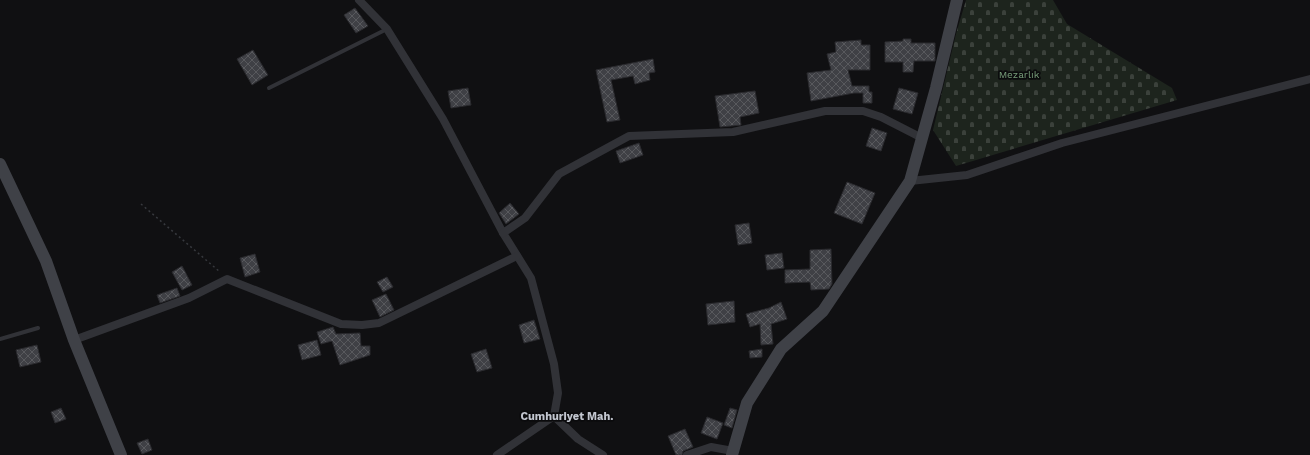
<svg xmlns="http://www.w3.org/2000/svg" width="1310" height="455" font-family="'Work Sans',sans-serif">
<style>
.cemetery{fill:url(#cemetery-stones)}
.building{fill:url(#building-cross-hatch);stroke:#2a2a2e}
.lines{fill:none;stroke-linecap:round;stroke-linejoin:round}
.path{stroke:#37393e;stroke-width:1.5;stroke-dasharray:2 3;stroke-linecap:butt}
.lane{stroke:#313237;stroke-width:4}
.street{stroke:#313237;stroke-width:8}
.secondary{stroke:#3f4147;stroke-width:12}
.labels{text-anchor:middle;dominant-baseline:central;stroke-width:3.5;stroke-linejoin:round;paint-order:stroke}
.park-label{font-size:10px;fill:#789e7a;stroke:#0b0b0d}
.neighbourhood-label{font-size:11px;font-weight:bold;fill:#c2c6cf;stroke:#0b0b0d}
</style>
<defs>
<pattern id="cemetery-stones" width="16" height="16" patternUnits="userSpaceOnUse"><rect width="16" height="16" fill="#1d241d"/><path d="M2 7V4a2 2 0 0 1 4 0v3zM10 15v-3a2 2 0 0 1 4 0v3z" fill="#3b413b"/></pattern>
<pattern id="building-cross-hatch" width="8" height="8" patternUnits="userSpaceOnUse"><rect width="8" height="8" fill="#3f4045"/><path d="M0 0l8 8M0 8l8-8" fill="none" stroke="#58595d"/></pattern>
</defs>
<rect width="100%" height="100%" fill="#101012"/>
<!-- cemetery -->
<polygon class="cemetery" points="966,0 1053,0 1067,24 1172,88 1177,100 956,166 933,130 956,34"/>
<!-- building -->
<g class="building">
<polygon points="355,8 368,26 356,33 344,15"/>
<polygon points="903,39 911,39 911,43 935,43 935,61 914,61 913,72 903,72 903,62 885,62 885,42 903,41"/>
<polygon points="861,40 861,45 870,45 870,70 848,70 852,86 869,86 869,92 872,92 872,103 863,103 863,93 854,93 811,101 807,73 831,70 827,54 836,52 835,42"/>
<polygon points="253,50 268,75 252,85 237,59"/>
<polygon points="653,59 655,72 649,73 650,80 635,84 633,76 611,80 620,120 607,122 596,70"/>
<polygon points="468,88 471,105 451,108 448,91"/>
<polygon points="899,88 918,93 912,114 893,109"/>
<polygon points="755,91 759,113 740,117 741,125 720,127 715,96"/>
<polygon points="872,128 887,133 881,151 866,146"/>
<polygon points="639,143 643,155 620,163 616,151"/>
<polygon points="847,182 875,193 862,224 834,213"/>
<polygon points="510,203 519,214 506,224 499,213"/>
<polygon points="749,223 752,243 738,245 735,225"/>
<polygon points="831,249 832,284 829,289 811,290 810,282 785,283 785,270 810,269 810,250"/>
<polygon points="782,253 784,268 767,270 765,255"/>
<polygon points="255,254 260,272 245,277 240,258"/>
<polygon points="182,266 192,285 182,290 172,272"/>
<polygon points="387,277 393,287 383,292 377,282"/>
<polygon points="177,288 180,296 160,303 157,295"/>
<polygon points="386,294 394,310 380,317 372,300"/>
<polygon points="734,301 735,322 708,325 706,304"/>
<polygon points="781,302 787,319 771,324 773,344 761,345 760,324 750,327 746,314 769,308"/>
<polygon points="534,320 540,339 524,343 519,325"/>
<polygon points="333,327 336,334 360,333 361,346 370,346 370,355 340,365 332,341 321,344 317,332"/>
<polygon points="317,340 321,355 302,360 298,345"/>
<polygon points="37,345 41,362 20,367 16,350"/>
<polygon points="486,349 492,368 477,372 471,354"/>
<polygon points="762,349 762,357 750,358 749,351"/>
<polygon points="61,408 66,419 55,423 51,412"/>
<polygon points="730,408 737,410 732,428 724,425"/>
<polygon points="707,417 723,423 717,439 701,433"/>
<polygon points="685,429 693,447 683,451 682,455 676,455 668,436"/>
<polygon points="148,439 152,450 142,454 137,443"/>
</g>
<g class="lines">
<!-- path -->
<polyline class="path" points="141,204 220,272"/>
<!-- lane -->
<g class="lane">
<polyline points="269,88 387,29"/>
<polyline points="0,339 38,328"/>
</g>
<!-- street -->
<g class="street">
<polyline points="359,0 387,29 443,119 503,233 531,278 554,364 558,393 554,416 497,455"/>
<polyline points="910,181 967,175 1062,143 1310,79"/>
<polyline points="503,233 525,218 559,174 629,136 733,132 825,111 863,111 881,117 922,138"/>
<polyline points="74,340 189,298 227,279 341,324 362,325 379,323 517,256"/>
<polyline points="554,416 578,439 603,455"/>
<polyline points="687,455 711,447 733,451"/>
</g>
<!-- secondary -->
<g class="secondary">
<polyline points="0,164 46,261 74,340 121,455"/>
<polyline points="732,455 747,403 781,349 823,311 910,181 936,88 957,0"/>
</g>
</g>
<g class="labels">
<!-- park labels -->
<g class="park-label">
<text x="1019" y="74">Mezarlık</text>
</g>
<!-- neighbourhood labels -->
<g class="neighbourhood-label">
<text x="567" y="416">Cumhuriyet Mah.</text>
</g>
</g>
</svg>
